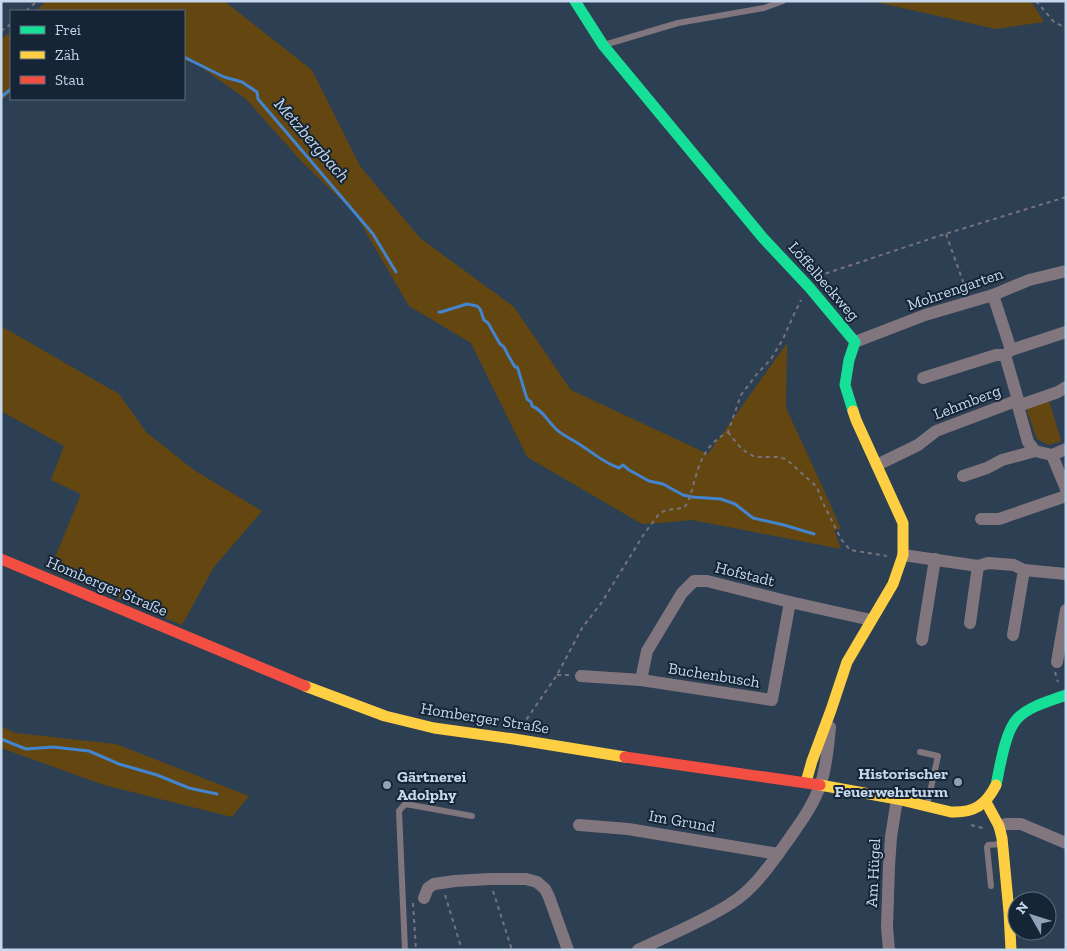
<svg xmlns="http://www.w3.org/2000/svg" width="1067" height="951" font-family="'Zilla Slab',serif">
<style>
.green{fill:#644610}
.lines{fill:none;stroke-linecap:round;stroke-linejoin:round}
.stream{stroke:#4284cd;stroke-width:3}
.path{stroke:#77737d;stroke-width:2;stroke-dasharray:4 4;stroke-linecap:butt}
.lane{stroke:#82767e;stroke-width:6}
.street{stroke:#82767e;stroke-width:12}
.fast{stroke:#16e098;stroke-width:11}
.slow{stroke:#ffcf43;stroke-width:11}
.jam{stroke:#f24e42;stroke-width:11}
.poi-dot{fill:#90a2b8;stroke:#162535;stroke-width:2}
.labels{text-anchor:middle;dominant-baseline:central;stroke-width:4;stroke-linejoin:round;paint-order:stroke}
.street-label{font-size:16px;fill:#c5d8ee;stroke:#162535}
.poi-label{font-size:16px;font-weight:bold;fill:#c5d8ee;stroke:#162535;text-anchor:end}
.water-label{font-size:18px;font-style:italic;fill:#c4d6ea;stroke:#162535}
</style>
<rect width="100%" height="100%" fill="#2d3f53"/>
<!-- green -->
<g class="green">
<polygon points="46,1 224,1 312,70 360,166 420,238 514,307 571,390 708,454 787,343 786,408 823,488 841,529 834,530 841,549 692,520 660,523 642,524 527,457 471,343 409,306 354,212 302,162 246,99 198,65 184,60 184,11 36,11"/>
<polygon points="871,1 1031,1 1044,22 996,29"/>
<polygon points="11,32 11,92 1,101 1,39"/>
<polygon points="1,326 119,394 146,432 194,470 262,511 214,567 182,625 50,570 81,494 51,480 64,446 1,411"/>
<polygon points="1049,400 1061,441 1049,445 1037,439 1026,408"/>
<polygon points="1,726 15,733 116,744 249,796 232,817 104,785 1,748"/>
</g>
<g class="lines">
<!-- stream -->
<g class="stream">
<polyline points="184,57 224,77 242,82 257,92 258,99 373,234 396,272"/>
<polyline points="1,97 11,89"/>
<path d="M439,312H441L467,304L477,306L480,309L484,320L488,323L500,344L504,347L508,355L515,367H517L518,369L527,399L531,402L532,406C543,410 548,422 557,430C564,436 570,438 579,444C592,452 604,463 619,468L623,465L629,470L649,481L663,484L683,495L692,497L721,499L735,504L753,518L784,525L814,534"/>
<polyline points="1,739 26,749 53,747 89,751 119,764 157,775 189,788 217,794"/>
</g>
<!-- path -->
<g class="path">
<polyline points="1036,1 1054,22 1066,28"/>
<polyline points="26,11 37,1"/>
<polyline points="1,31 11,24"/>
<polyline points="946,234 966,290"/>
<polyline points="818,276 942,235 1066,197"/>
<polyline points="728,432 739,446 746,452 755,457 777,457 786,459 817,487 822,501 841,539 850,550 887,556"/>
<polyline points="1055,672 1058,682"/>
<polyline points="557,675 569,675"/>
<path d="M522,726L557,675L582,628L602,602L644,534L659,514L666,510L684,508C689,501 691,494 693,486C700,461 704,446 728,432L741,395L757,374L771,359L783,339L795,312L801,300"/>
<polyline points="971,825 983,828"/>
<polyline points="493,891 512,950"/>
<polyline points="445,895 462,950"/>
<polyline points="413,903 416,950"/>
</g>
<!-- lane -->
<g class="lane">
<polyline points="604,45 678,23 764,8 783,1"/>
<polyline points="920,752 938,756 927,806"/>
<polyline points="991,886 987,847 988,845 1002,844"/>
<polyline points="405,950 399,811 405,804 411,805 472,816"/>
</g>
<!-- street -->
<g class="street">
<polyline points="993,295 1011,350 1005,355 1018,400 1018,406 1028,442 1035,451 1052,455 1066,489"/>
<polyline points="855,342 925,315 993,295 1029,280 1066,271"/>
<polyline points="1011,350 1066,332"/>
<polyline points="923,378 996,355 1005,355"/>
<polyline points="1018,406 1058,392 1066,387"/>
<polyline points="1052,455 1066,449"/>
<polyline points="877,465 918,445 936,431 1018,400"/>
<polyline points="963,476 987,468 1002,460 1035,451"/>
<polyline points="981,519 999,519 1066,496"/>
<polyline points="903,555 978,566 988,563 1014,565 1024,570 1066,574"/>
<polyline points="970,623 978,566"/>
<polyline points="1013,635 1024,570"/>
<polyline points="922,640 935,559"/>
<polyline points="1057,662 1066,610"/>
<polyline points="581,676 641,680 772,700 790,602"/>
<polyline points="641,680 647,651 682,593 694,581 707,581 790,602 871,620"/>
<polyline points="579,825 628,829 778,854"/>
<polyline points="999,826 1006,824 1021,824 1066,843"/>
<polyline points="424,898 428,888 434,884 455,881 490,879 526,879 537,882 545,889 549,897 568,950"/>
<path d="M638,950C669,935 702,922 730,904C755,889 772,862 789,839C801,822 814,804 821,783C827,765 828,746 830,727"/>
<polyline points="889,950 887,927 889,866 891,837 897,799"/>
</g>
<!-- fast -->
<g class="fast">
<polyline points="575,1 603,45 763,238 809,287 855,342 849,360 845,385 853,411"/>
<path d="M996,785C1000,767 1005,732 1017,719C1029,706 1050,701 1066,695"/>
</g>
<!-- slow -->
<g class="slow">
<polyline points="305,686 385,716 434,728 514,739 625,757"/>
<polyline points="806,782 812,761 831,710 847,662 893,584 903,555 903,523 856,420 853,411"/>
<path d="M820,785L897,799L951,812C974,813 986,805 996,785"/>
<polyline points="986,802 999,826 1002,838 1009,912 1011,950"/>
</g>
<!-- jam -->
<g class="jam">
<polyline points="1,559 305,686"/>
<polyline points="625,757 820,785"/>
</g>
</g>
<!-- markers -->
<g class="poi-dot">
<circle cx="958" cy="782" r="5"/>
<circle cx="387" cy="785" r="5"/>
</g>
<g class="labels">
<!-- street labels -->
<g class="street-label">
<text transform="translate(824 281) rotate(49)">Löffelbeckweg</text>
<text transform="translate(955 289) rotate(-19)">Mohrengarten</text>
<text transform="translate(967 402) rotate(-21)">Lehmberg</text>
<text transform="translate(745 574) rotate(14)">Hofstadt</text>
<text transform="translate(107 586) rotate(23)">Homberger Straße</text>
<text transform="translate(714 675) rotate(9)">Buchenbusch</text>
<text transform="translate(485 718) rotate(9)">Homberger Straße</text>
<text transform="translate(682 821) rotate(10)">Im Grund</text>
<text transform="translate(873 873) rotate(-87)">Am Hügel</text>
</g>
<!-- poi labels -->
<g class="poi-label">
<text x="948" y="773">Historischer<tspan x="948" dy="18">Feuerwehrturm</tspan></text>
<text x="397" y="776" text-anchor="start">Gärtnerei<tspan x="397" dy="18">Adolphy</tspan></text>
</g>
<!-- water labels -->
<g class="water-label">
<text transform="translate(312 140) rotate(49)">Metzbergbach</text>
</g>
</g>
<!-- border -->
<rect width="1067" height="951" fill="none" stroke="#c5d8ee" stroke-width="5"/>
<!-- legend -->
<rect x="10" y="10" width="175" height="90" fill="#162535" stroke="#5c6d7f"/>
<rect x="20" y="26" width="25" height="8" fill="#16e098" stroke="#5c6d7f"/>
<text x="55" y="35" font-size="15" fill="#c5d8ee">Frei</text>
<rect x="20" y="51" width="25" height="8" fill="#ffcf43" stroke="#5c6d7f"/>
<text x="55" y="60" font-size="15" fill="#c5d8ee">Zäh</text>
<rect x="20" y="76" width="25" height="8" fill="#f24e42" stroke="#5c6d7f"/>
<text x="55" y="85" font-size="15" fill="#c5d8ee">Stau</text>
<!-- north arrow -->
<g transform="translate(1032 916) rotate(309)"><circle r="24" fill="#162535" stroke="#5c6d7f"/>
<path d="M0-4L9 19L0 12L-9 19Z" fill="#90a2b8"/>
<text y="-8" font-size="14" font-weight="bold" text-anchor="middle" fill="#c5d8ee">N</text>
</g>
</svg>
